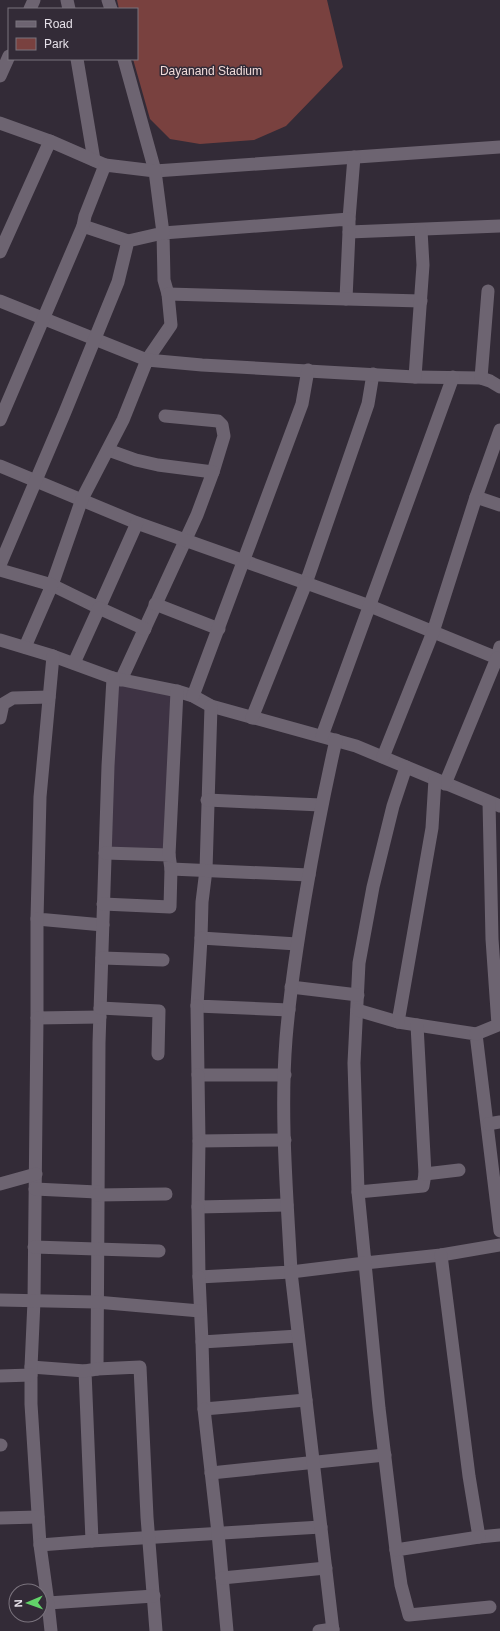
<svg xmlns="http://www.w3.org/2000/svg" width="500" height="1631" font-family="Arial,sans-serif">
<style>
.built{fill:#3e3344}
.green{fill:#79413f}
.lines{fill:none;stroke-linecap:round;stroke-linejoin:round}
.minor{stroke:#6d6471;stroke-width:13}
.labels{text-anchor:middle;dominant-baseline:central;stroke-width:3;stroke-linejoin:round;paint-order:stroke}
.park-label{font-size:12px;fill:#f1dbd9;stroke:#332b37}
</style>
<rect width="100%" height="100%" fill="#332b37"/>
<!-- built -->
<polygon class="built" points="113,678 177,696 169,855 105,853"/>
<!-- green -->
<polygon class="green" points="117,0 327,0 343,67 286,126 254,140 200,144 170,139 150,119 133,59 137,59 137,9 119,9"/>
<g class="lines">
<!-- minor -->
<g class="minor">
<polyline points="67,0 69,9"/>
<polyline points="108,0 111,9"/>
<polyline points="30,9 34,0"/>
<polyline points="77,59 94,160"/>
<polyline points="124,59 155,171 500,147"/>
<polyline points="0,76 9,56"/>
<polyline points="0,123 50,141"/>
<polyline points="349,219 354,157"/>
<polyline points="0,252 50,141 105,165"/>
<polyline points="168,294 164,280 163,233 349,219 349,232 500,226"/>
<polyline points="346,299 349,232"/>
<polyline points="0,301 147,360 171,325 168,294 421,301"/>
<polyline points="415,377 481,378 490,381 500,387"/>
<polyline points="481,378 488,291"/>
<polyline points="165,416 218,421 222,425 224,436 213,472"/>
<polyline points="0,420 83,226 128,241"/>
<polyline points="108,450 136,460 158,465 213,472 197,515 121,680"/>
<polyline points="0,466 137,523 306,583 368,404 373,374"/>
<polyline points="476,497 500,505"/>
<polyline points="137,523 99,608 52,585 82,499 123,420 147,360 202,365 415,377 423,265 421,230"/>
<polyline points="0,565 65,412 118,282 128,241 163,233 155,171 105,165 85,216 83,226"/>
<polyline points="0,570 52,585 25,647"/>
<polyline points="155,604 219,629"/>
<polyline points="0,640 53,656 113,678 177,691 193,696 211,706 356,746 500,806"/>
<polyline points="53,656 40,797 37,919 103,925"/>
<polyline points="74,663 99,608 145,629"/>
<polyline points="113,678 108,766 99,1043 97,1369 85,1371 92,1541 321,1527"/>
<polyline points="193,696 302,404 308,370"/>
<polyline points="211,706 206,870 202,902 201,938 297,944"/>
<polyline points="0,718 3,704 13,698 49,697"/>
<polyline points="252,718 306,583 370,606 497,658 500,647"/>
<polyline points="322,736 453,377"/>
<polyline points="383,757 433,632 476,497 500,430"/>
<polyline points="406,767 393,806 373,887 359,963 354,1063 358,1192 423,1186 425,1174"/>
<polyline points="445,784 497,658 500,660"/>
<polyline points="207,800 321,805"/>
<polyline points="105,853 169,855 171,869 309,875"/>
<polyline points="169,855 177,691"/>
<polyline points="103,904 170,907 171,869"/>
<polyline points="37,919 37,1018 100,1017"/>
<polyline points="201,938 197,1006 289,1010"/>
<polyline points="102,958 163,960"/>
<polyline points="291,987 358,995"/>
<polyline points="197,1006 198,1075 285,1075"/>
<polyline points="100,1008 159,1011 158,1054"/>
<polyline points="357,1010 398,1022 476,1034 500,1231"/>
<polyline points="37,1018 34,1301 31,1367 85,1371"/>
<polyline points="398,1022 432,828 435,779"/>
<polyline points="417,1025 425,1174 459,1170"/>
<polyline points="476,1034 498,1025 492,939 489,802"/>
<polyline points="198,1075 199,1141 285,1140"/>
<polyline points="488,1124 500,1122"/>
<polyline points="199,1141 198,1207 287,1205"/>
<polyline points="0,1184 36,1174"/>
<polyline points="35,1189 97,1192"/>
<polyline points="358,1192 365,1263 441,1255 500,1245"/>
<polyline points="97,1195 166,1194"/>
<path d="M198,1207L199,1277L291,1272C287,1194 280,1116 286,1039C290,991 297,945 305,898C314,845 324,793 336,740"/>
<polyline points="34,1247 159,1251"/>
<polyline points="441,1255 469,1476 479,1537 500,1535"/>
<polyline points="199,1277 202,1342 298,1336"/>
<polyline points="0,1300 96,1302 200,1311"/>
<polyline points="202,1342 204,1409 306,1400"/>
<polyline points="31,1367 31,1404 40,1545"/>
<polyline points="97,1369 140,1367 147,1517 156,1631"/>
<polyline points="0,1376 31,1375"/>
<polyline points="204,1409 218,1533 227,1631"/>
<polyline points="0,1445 1,1445"/>
<polyline points="211,1473 385,1455"/>
<polyline points="0,1518 38,1517"/>
<polyline points="479,1537 396,1550 401,1585 409,1615 490,1607"/>
<polyline points="92,1541 40,1545 48,1603 154,1596"/>
<polyline points="222,1578 326,1568"/>
<polyline points="48,1603 51,1631"/>
<polyline points="319,1631 333,1629"/>
<polyline points="333,1631 291,1272 365,1263 379,1408 396,1550"/>
</g>
</g>
<g class="labels">
<!-- park labels -->
<g class="park-label">
<text x="211" y="71">Dayanand Stadium</text>
</g>
</g>
<!-- legend -->
<rect x="8" y="8" width="130" height="52" fill="#332b37" stroke="#7b747e"/>
<rect x="16" y="21" width="20" height="6" fill="#6d6471" stroke="#7b747e"/>
<text x="44" y="28" font-size="12" fill="#e6e1e9">Road</text>
<rect x="16" y="38" width="20" height="12" fill="#79413f" stroke="#7b747e"/>
<text x="44" y="48" font-size="12" fill="#e6e1e9">Park</text>
<!-- north arrow -->
<g transform="translate(28 1603) rotate(268)"><circle r="19" fill="#332b37" stroke="#7b747e"/>
<path d="M0-3L7 15L0 10L-7 15Z" fill="#62d469"/>
<text y="-6" font-size="11" font-weight="bold" text-anchor="middle" fill="#e6e1e9">N</text>
</g>
</svg>
